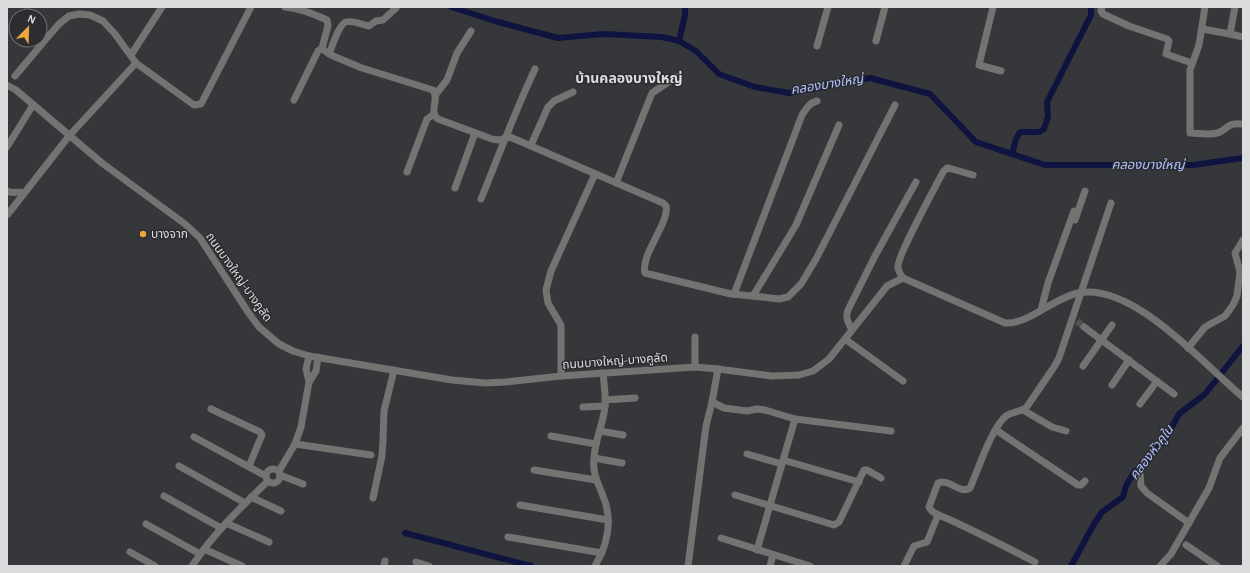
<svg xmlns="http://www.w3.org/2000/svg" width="1250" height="573" font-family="'Alegreya Sans','Noto Sans Thai',sans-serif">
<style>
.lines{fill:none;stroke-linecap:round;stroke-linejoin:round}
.canal{stroke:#0f133f;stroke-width:6}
.minor-tunnel{stroke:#4f5053;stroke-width:7;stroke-dasharray:7 3.5;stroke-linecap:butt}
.minor{stroke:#757372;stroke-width:7}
.poi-dot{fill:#eda83c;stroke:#2b2d30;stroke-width:1.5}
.labels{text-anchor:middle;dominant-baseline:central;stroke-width:3;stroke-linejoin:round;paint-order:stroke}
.poi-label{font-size:12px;fill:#dbdcde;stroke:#2b2d30;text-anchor:start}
.street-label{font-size:12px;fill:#dbdcde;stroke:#2b2d30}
.water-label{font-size:13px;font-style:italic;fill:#b1c0ff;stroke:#2b2d30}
.quarter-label{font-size:14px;font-weight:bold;fill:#dbdcde;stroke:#2b2d30}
</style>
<rect width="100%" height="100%" fill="#36373b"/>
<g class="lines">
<!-- canal -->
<g class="canal">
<polyline points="451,7 498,22 558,38 603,34 662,37 679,41 696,51 719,74 755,87 789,93 870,78 930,94 976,142 1045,165 1193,165 1243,158"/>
<polyline points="679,41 685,15 685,7"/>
<polyline points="1012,154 1016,139 1020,132 1039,132 1044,129 1048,117 1047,102 1091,15 1091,7"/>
<polyline points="405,533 531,566"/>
<polyline points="1071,566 1094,524 1102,512 1123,497 1126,486 1134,472 1146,462 1166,438 1179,414 1205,394 1243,346"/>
</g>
<!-- minor-tunnel -->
<polyline class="minor-tunnel" points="1077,321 1084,327"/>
<!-- minor -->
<g class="minor">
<path d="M285,7C300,8 314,14 327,20L328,26L322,48L325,51L333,56L362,68L433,90C440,100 428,111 438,119L492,139L499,140L510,137L663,203L666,206C670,222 640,255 645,273L731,294L753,296L796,225L839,125"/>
<polyline points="993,7 979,65 1001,71"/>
<polyline points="1102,7 1101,11 1103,14 1129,26 1167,39 1169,41 1166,54 1192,63"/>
<path d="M1205,7L1199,45L1190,70V133C1199,133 1212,136 1220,132C1231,126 1227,123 1243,124"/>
<polyline points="1202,29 1230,34 1235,7"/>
<polyline points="1230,34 1243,37"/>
<polyline points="876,41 885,7"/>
<polyline points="817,46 828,7"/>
<path d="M329,54C332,47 339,24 346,22C353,20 363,25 369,26L376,21L383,20L396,8"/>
<polyline points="131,55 162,7"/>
<polyline points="15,76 46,39 59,24 69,16 79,14 90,15 103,21 115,34 136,63 194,105 201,104 251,7"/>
<path d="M7,85L16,90L102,163L185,224L200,238L248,312L259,327L279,344L293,351L309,356L452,380L485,383L506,382L561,376L695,367L718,369L772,376L799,375L813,371L829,359L887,286L903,278L1005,323C1030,324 1053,298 1078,293C1133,282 1203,364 1243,397"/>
<polyline points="436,94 447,80 457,53 471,31"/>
<polyline points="294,100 318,51 322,48"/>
<polyline points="531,145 548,107 554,101 573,92"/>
<polyline points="7,147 33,105"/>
<polyline points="407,172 427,119 434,114"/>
<polyline points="616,183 652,93 676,77"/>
<polyline points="455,188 475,133"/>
<path d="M7,191C12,194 18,191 24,193"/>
<path d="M481,199C499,155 515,111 535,69"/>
<polyline points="8,214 69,136 136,63"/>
<polyline points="1075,220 1085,191"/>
<path d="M903,278C901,275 898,271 898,267C897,256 936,186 943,172L947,168L952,169L973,175"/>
<path d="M734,294L802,115C806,109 809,103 817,101"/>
<polyline points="753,296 779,299 788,297 801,284 816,259 895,105"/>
<polyline points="1041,310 1048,283 1074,211"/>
<polyline points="1084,327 1174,394"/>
<path d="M852,330C848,322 845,318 848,310L875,256L916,182"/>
<polyline points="845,339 903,381"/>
<polyline points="1188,348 1205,327 1225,316 1233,305 1237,296 1240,272 1235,253 1243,240"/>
<polyline points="309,356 306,369 309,382"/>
<polyline points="1083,366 1112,325"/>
<polyline points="695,367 695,337"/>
<polyline points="718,369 712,402 724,408 747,411 757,409 765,410 795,419 757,550"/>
<polyline points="561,376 561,325 548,303 546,290 551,271 595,174"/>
<polyline points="1112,385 1129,360"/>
<polyline points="605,400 635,398"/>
<polyline points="1140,404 1157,381"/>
<polyline points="583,407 605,406"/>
<polyline points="211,409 260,432 262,435 249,466"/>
<polyline points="1023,410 1052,427 1066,431"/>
<polyline points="795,419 891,431"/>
<polyline points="996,430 1078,485 1081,485 1085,481"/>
<polyline points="600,431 623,435"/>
<polyline points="551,436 596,444"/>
<polyline points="194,437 262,474 266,475"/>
<polyline points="295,444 371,455"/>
<polyline points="747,454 782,464"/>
<polyline points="594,458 622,463"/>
<polyline points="783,460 859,482"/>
<polyline points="179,466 245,503"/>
<circle cx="273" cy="476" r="7"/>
<polyline points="534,470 596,480"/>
<polyline points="279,471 295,444 301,427 309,382 316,371 318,357"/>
<polyline points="1140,473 1141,486 1147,493 1189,523"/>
<polyline points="280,475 303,484"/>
<polyline points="735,495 834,525 839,522 864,470 867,470 881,478"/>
<polyline points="164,496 221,528"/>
<polyline points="251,497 281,511"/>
<polyline points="373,498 382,456 383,440 384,411 394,370"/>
<polyline points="520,505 608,520"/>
<polyline points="226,523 269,542"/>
<polyline points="146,524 200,554"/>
<polyline points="508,537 602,553"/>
<polyline points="721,538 810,566"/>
<polyline points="1186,545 1217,566"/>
<polyline points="204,549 242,566"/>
<polyline points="130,552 155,566"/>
<polyline points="416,562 429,566"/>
<path d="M1035,562C1006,547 977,532 946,518C941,516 931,513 929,507L938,483C950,478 959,495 970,488C978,470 992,427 1006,416C1011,412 1019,412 1026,408L1054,367L1059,358L1111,203"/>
<path d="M192,566C213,534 241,507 268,481"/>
<polyline points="384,566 385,561"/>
<path d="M595,566C608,544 613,520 603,496C598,483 592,472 594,458C595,440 603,424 605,407C606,396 604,384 603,373"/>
<polyline points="688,566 706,426 712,402"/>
<polyline points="770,566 773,555"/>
<polyline points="904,566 914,546 927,542 938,515"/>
<polyline points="1160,566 1171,554 1209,488 1220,458 1243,428"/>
</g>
</g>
<!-- markers -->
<circle class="poi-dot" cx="143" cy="234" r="4"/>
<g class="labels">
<!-- poi labels -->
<g class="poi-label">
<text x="151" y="234">บางจาก</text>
</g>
<!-- street labels -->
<g class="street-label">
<text transform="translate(239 277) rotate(55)">ถนนบางใหญ่-บางคูลัด</text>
<text transform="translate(615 361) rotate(-4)">ถนนบางใหญ่-บางคูลัด</text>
</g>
<!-- water labels -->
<g class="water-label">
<text transform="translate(827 85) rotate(-9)">คลองบางใหญ่</text>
<text x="1148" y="165">คลองบางใหญ่</text>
<text transform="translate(1152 453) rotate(-53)">คลองหัวคูใน</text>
</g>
<!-- quarter labels -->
<g class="quarter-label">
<text x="629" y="79">บ้านคลองบางใหญ่</text>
</g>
</g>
<!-- border -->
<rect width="1250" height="573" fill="none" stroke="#dbdcde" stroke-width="16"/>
<!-- north arrow -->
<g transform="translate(28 28) rotate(23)"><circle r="19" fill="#2b2d30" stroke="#717376"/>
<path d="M0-3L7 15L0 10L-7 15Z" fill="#eda83c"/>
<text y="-6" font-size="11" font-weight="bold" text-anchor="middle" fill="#dbdcde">N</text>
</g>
</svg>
